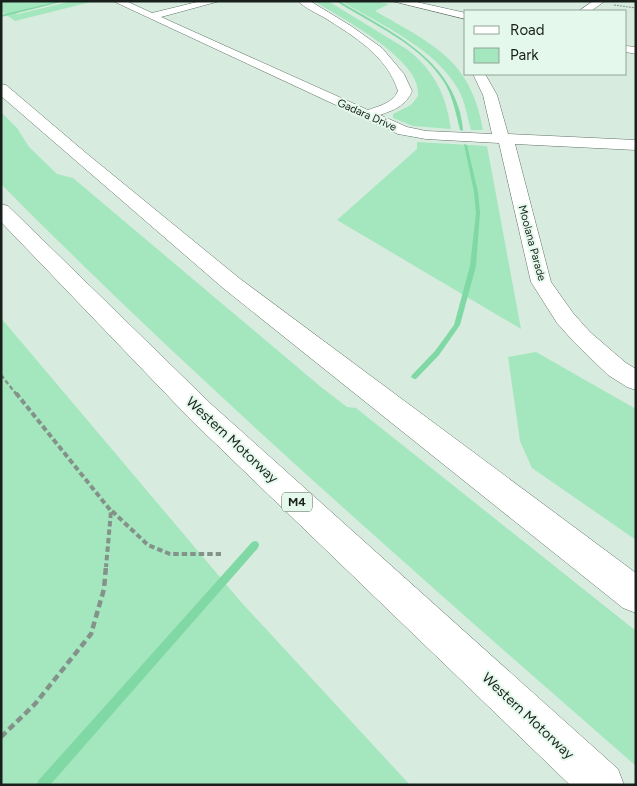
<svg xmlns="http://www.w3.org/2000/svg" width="637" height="786" font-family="Figtree,sans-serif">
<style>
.green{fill:#a4e6be}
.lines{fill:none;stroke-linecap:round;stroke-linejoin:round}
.stream{fill:#80d8a5;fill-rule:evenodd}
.minor-casing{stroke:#617368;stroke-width:1}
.highway-casing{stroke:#617368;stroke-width:1}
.path-far3{stroke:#84938a;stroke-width:1;stroke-dasharray:2 1;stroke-linecap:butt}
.path-far2{stroke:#84938a;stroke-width:2.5;stroke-dasharray:4.5 2.5;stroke-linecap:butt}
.path-far1{stroke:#84938a;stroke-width:4;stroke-dasharray:5.5 3;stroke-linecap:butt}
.path{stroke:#84938a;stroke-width:4.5;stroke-dasharray:7 4;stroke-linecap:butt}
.minor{fill:#fff;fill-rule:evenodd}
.highway{fill:#fff;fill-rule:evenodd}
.labels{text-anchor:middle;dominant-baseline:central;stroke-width:4;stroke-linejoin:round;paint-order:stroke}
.far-street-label{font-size:11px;fill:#19201c;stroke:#e4f9eb}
.shield{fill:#e4f9eb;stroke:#56615a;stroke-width:1}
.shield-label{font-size:12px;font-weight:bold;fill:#19201c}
.street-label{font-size:14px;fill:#19201c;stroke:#e4f9eb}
</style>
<rect width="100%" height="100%" fill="#d7ecde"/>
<!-- green -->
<g class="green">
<polygon points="1,1 62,1 15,13 18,14 72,1 95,1 15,21 1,11"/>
<path d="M314,1H328L408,50C435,72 446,95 451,129L413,126L393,118V114L411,105L418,96C423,60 341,18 314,1Z"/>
<path d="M341,1H376L389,4L375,11C432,44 471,59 483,130H471C467,116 465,101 458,89C435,48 381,25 341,1Z"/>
<path d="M1,112L17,128L29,147L57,174L73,178L321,387L347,407L356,408L636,631V766C420,577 203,388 1,184Z"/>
<polygon points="417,142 487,146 521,329 337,220 417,149"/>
<polygon points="1,318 241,602 410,785 1,785"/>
<polygon points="536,352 636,409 636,540 532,468 520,441 508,357"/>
</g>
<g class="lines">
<!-- stream -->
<g class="stream">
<polygon points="60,1 65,1 1,17 1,15"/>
<path d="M336,1H339C386,29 445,55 460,112C461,118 463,125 463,131L460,130C456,114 453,97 444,82C419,43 373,25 336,1Z"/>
<polygon points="464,144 467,145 478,192 480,213 476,266 460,325 439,355 416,379 414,379 411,377 412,375 435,351 454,325 470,266 476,213 474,192"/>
<polygon points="255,541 258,542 259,545 258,548 50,785 37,785 38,781 252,542"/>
</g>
<!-- minor casing -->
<g class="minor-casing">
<g id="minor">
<path d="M126,1L152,13L201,1H220L161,17L368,110C379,106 393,103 398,91C387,56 355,37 325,18C316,13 305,8 298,1H310L351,26L382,48L404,74L412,91C406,106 394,110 380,115L407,127L426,131L492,134L483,95L473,74H485L497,95L508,134L636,140V150L515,144L551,282L573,313L590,332L626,363L636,369V390L627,387L608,375L574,342L557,323L531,282L499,143L426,139L398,134L115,2Z"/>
<polygon points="392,1 412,1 466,13 466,19"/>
<polygon points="593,1 605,1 591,11 579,11"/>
<polygon points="626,46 636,47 636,54 626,52"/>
</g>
</g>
<!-- highway casing -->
<g class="highway-casing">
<g id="highway">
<polygon points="1,84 6,85 86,153 239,278 636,573 636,613 623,608 223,288 1,96"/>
<polygon points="1,204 8,206 211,404 618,769 624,785 570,785 191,420 1,222"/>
</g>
</g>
<!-- path-far3 -->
<polyline class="path-far3" points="614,5 636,8"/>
<!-- path-far2 -->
<polyline class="path-far2" points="1,375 17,395"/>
<!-- path-far1 -->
<g class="path-far1">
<polyline points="16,393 111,511 106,567"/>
<polyline points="112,511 148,545 170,554 221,554"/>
</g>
<!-- path -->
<polyline class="path" points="1,737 35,704 91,634 104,589 106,566"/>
<!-- minor -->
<use href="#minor" class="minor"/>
<!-- highway -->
<use href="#highway" class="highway"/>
</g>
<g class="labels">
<!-- far-street labels -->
<g class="far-street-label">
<text transform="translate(367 115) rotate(24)">Gadara Drive</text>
<text transform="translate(532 243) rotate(75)">Moolana Parade</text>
</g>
<!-- shield labels -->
<rect class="shield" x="282" y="492.5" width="30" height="19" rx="4"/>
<g class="shield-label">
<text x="297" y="502">M4</text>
</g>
<!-- street labels -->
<g class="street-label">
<text transform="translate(232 440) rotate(43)">Western Motorway</text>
<text transform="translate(528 716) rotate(43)">Western Motorway</text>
</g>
</g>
<!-- border -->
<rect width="637" height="786" fill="none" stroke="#19201c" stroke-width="5"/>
<!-- legend -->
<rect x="464" y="10" width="162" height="65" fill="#e4f9eb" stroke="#93a298"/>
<rect x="474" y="26" width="25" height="8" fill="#ffffff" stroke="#93a298"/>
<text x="510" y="35" font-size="15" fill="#19201c">Road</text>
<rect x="474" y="48" width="25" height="15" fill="#a4e6be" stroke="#93a298"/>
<text x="510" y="60" font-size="15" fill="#19201c">Park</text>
</svg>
